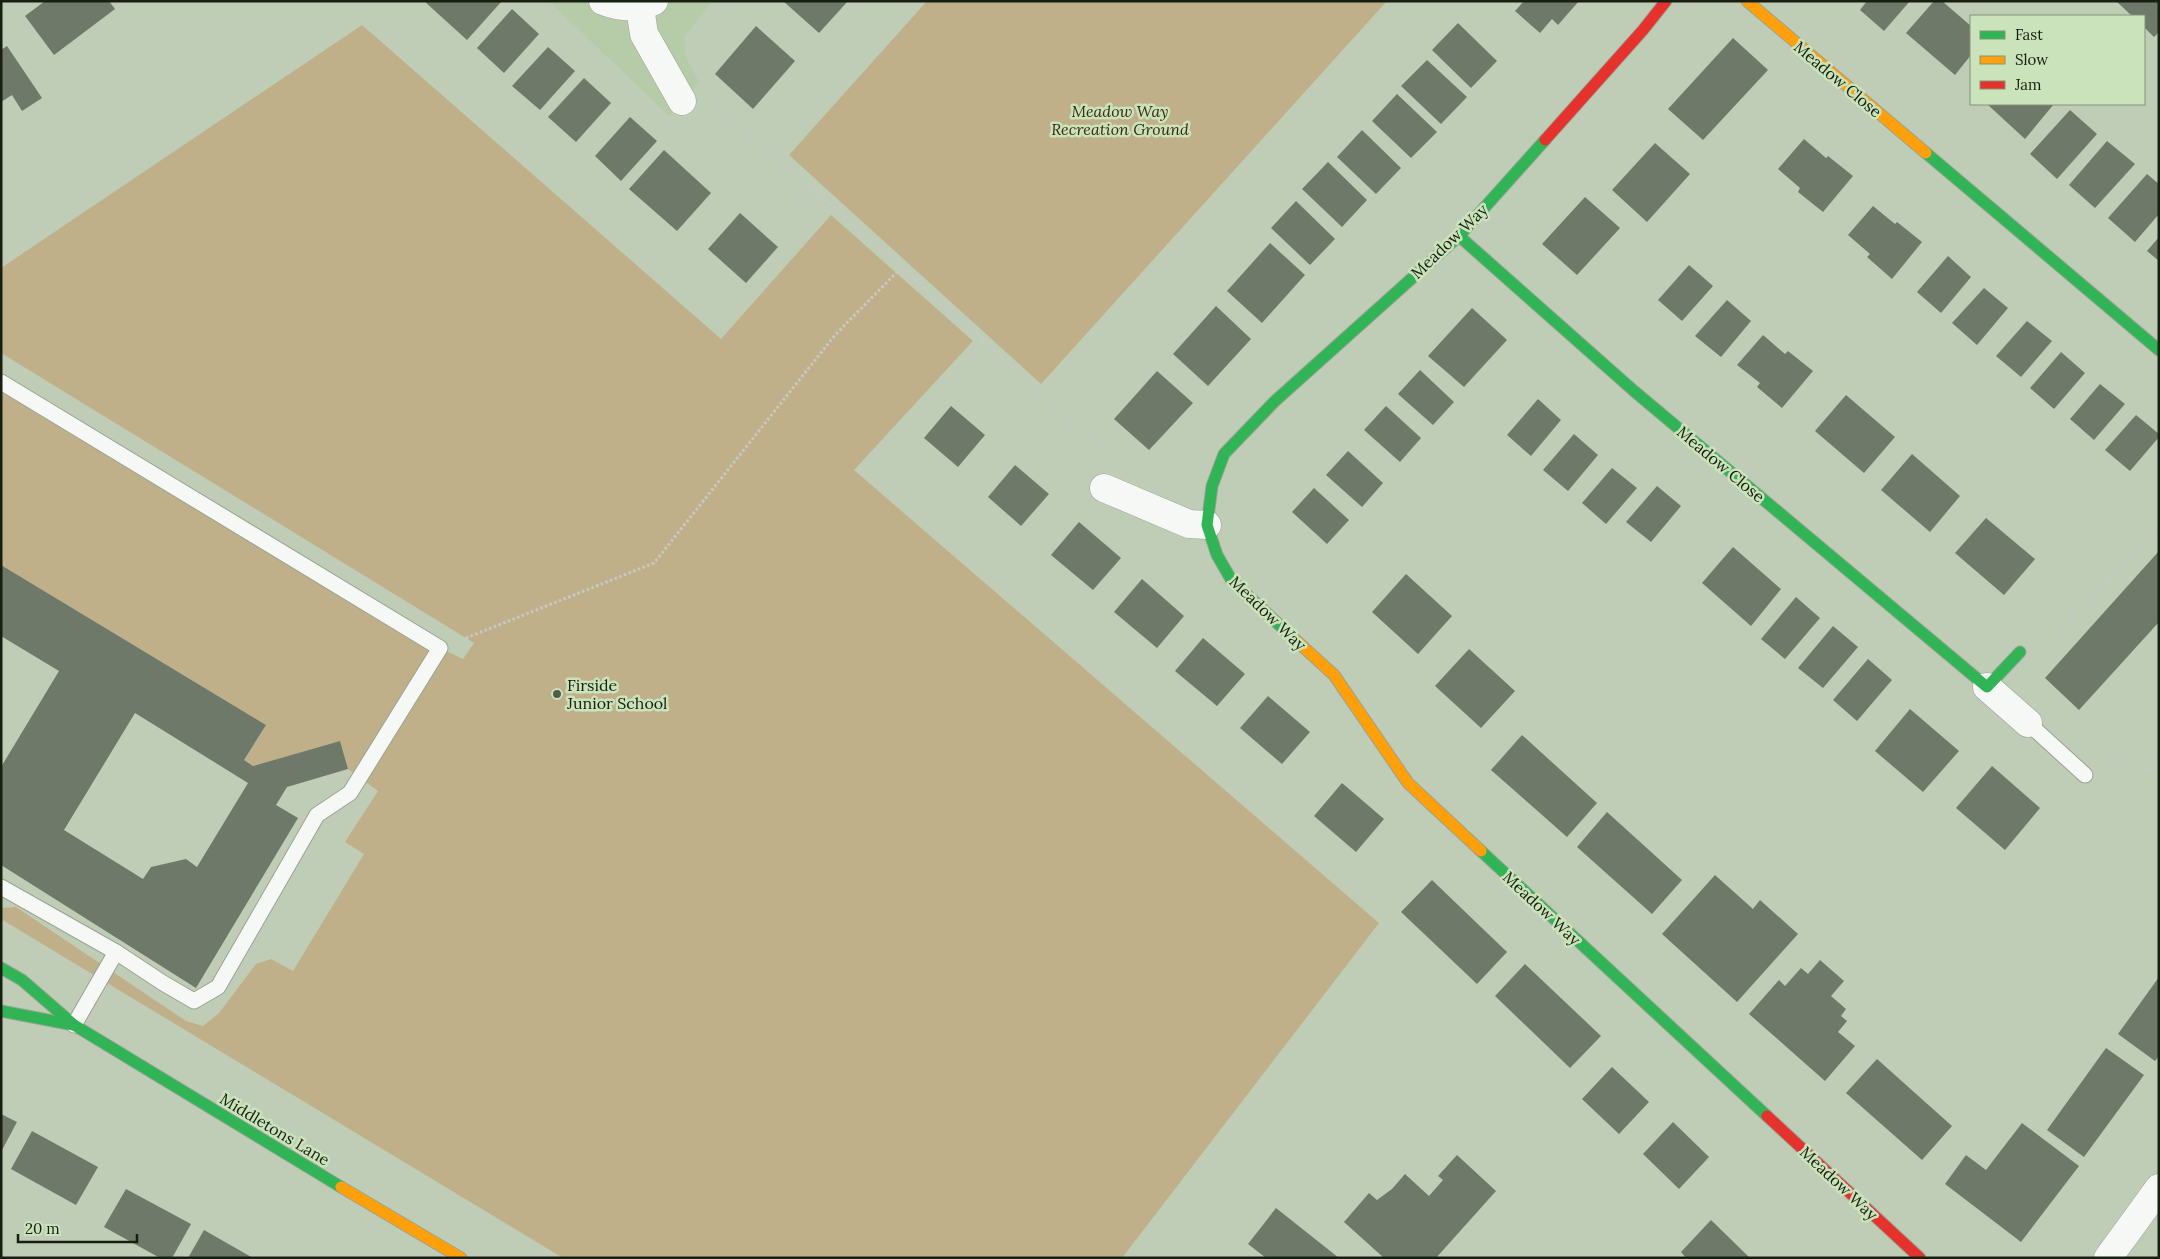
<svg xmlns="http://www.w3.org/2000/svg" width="2160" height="1259" font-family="Lora,serif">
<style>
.built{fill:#b6cca9}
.green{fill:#c0b089}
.building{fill:#6f7969;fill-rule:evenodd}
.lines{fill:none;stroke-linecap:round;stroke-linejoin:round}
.lane-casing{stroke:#99a493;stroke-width:17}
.street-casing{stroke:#99a493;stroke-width:29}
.fast-casing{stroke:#99a493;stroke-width:13}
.slow-casing{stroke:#99a493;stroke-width:13}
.jam-casing{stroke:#99a493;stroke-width:13}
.path{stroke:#c6cac4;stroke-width:3;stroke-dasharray:2.5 2.5;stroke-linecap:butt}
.lane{stroke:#f5f8f4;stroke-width:15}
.street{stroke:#f5f8f4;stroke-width:28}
.fast{stroke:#30b455;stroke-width:11}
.slow{stroke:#ff9f0a;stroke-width:11}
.jam{stroke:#e5322d;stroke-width:11}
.poi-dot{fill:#525c4b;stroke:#cae3ba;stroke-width:2}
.labels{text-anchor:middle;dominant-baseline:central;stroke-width:5;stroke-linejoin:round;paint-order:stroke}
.street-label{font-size:16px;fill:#171f11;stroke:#cae3ba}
.park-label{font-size:16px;font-style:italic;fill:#3c290d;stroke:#cae3ba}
.poi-label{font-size:16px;fill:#171f11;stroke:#cae3ba;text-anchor:start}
</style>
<rect width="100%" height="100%" fill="#bfcdb7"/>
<!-- built -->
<polygon class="built" points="549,1 712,1 684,37 686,57 699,82 669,116"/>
<!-- green -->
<g class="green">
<polygon points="927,1 1387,1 1041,384 789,155"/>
<polygon points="362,25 721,339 831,215 973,341 854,470 1379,923 1122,1258 563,1258 1,919 1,908 16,907 186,1021 203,1026 219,1013 256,964 271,959 293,971 364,854 345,842 378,791 348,769 340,741 253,766 244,760 266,725 1,565 1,382 440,648 463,659 474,643 1,353 1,268"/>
</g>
<!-- building -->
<g class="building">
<polygon points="45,1 109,1 115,9 54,55 25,16"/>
<polygon points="424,1 502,1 467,40"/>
<polygon points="783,1 848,1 819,33"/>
<polygon points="1524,1 1579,1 1558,25 1552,19 1540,33 1515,11"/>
<polygon points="1867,1 1910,1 1884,31 1860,10"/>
<polygon points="1934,1 1942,1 1971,26 1971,55 1955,75 1906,33"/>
<polygon points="2116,1 2159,1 2159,32 2154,37 2144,27 2144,16 2132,16"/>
<polygon points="512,9 539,34 504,73 477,48"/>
<polygon points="1458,23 1497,61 1471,88 1432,50"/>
<polygon points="756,26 795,61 753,109 715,74"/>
<polygon points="1733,38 1768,70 1703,140 1668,109"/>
<polygon points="7,46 42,98 22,111 12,95 1,102 1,50"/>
<polygon points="548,47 575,71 540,110 512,86"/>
<polygon points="1427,60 1467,97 1441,124 1401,86"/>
<polygon points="584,78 611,103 576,142 548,117"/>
<polygon points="1397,94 1437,132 1411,158 1372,121"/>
<polygon points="1987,104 2054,104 2025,139"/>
<polygon points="2070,110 2097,134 2057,179 2030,154"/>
<polygon points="630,117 657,141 621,181 595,156"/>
<polygon points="1362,130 1401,168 1376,194 1337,157"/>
<polygon points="1804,139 1826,158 1828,156 1853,176 1823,212 1798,192 1800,188 1778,169"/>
<polygon points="2107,141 2135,164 2095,208 2069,185"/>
<polygon points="1655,143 1690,174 1647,222 1612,190"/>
<polygon points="664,150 711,193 677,231 629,189"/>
<polygon points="1328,162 1367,200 1342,227 1302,189"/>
<polygon points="2147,174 2159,184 2159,214 2135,242 2108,218"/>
<polygon points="1585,197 1620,228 1577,275 1542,244"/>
<polygon points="1296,201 1335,239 1310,265 1271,228"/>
<polygon points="1873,206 1895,224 1897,222 1922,242 1892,279 1867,257 1870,254 1848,235"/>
<polygon points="740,213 778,247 746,283 708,249"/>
<polygon points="2159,237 2159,261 2147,251"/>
<polygon points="1270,243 1305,275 1262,323 1227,291"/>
<polygon points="1948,256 1971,277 1941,313 1917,292"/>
<polygon points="1689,265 1713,286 1682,321 1658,300"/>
<polygon points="1984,288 2008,308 1977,345 1952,323"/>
<polygon points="1727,300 1751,321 1721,357 1695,336"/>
<polygon points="1216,306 1251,339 1208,386 1173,354"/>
<polygon points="1472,308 1507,340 1464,387 1428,356"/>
<polygon points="2027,321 2052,341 2021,377 1996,356"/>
<polygon points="1763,335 1785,354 1788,351 1813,371 1782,408 1757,387 1760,383 1737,365"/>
<polygon points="2061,352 2085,373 2054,409 2030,388"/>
<polygon points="1420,370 1454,402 1433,425 1398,394"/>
<polygon points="1157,371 1193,403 1149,450 1114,419"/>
<polygon points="2100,384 2125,404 2094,440 2070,419"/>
<polygon points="1846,395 1895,437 1864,473 1815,431"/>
<polygon points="1538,399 1561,420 1531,456 1507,435"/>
<polygon points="951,406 985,435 958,467 924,438"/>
<polygon points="1386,406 1421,438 1400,462 1364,430"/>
<polygon points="2136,415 2159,434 2159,437 2130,471 2105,450"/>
<polygon points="1574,434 1598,455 1568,491 1543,470"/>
<polygon points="1348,451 1383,483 1362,507 1326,475"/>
<polygon points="1912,454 1960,496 1930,532 1881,490"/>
<polygon points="1015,465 1049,494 1021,526 988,497"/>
<polygon points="1612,468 1637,488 1606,524 1582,503"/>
<polygon points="1657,486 1681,506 1651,542 1626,522"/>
<polygon points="1314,488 1349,520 1327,544 1292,512"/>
<polygon points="1986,518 2035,559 2004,595 1955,553"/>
<polygon points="1079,522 1121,558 1093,590 1051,555"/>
<polygon points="1733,547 1781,589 1751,626 1702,583"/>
<polygon points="2159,551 2159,622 2079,710 2045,678"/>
<path d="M1,565L266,725L244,760L253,766L340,741L348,769L287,787L276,805L298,818L196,988L1,865V767L59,671L1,636ZM135,713L248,783L197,867L186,859L151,867L143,879L64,830Z"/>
<polygon points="1406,574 1452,616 1418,654 1372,612"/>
<polygon points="1142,579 1184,616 1157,648 1114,612"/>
<polygon points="1796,597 1820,618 1785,659 1761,639"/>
<polygon points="1833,626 1858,647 1823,688 1798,668"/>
<polygon points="1203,638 1245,674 1217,706 1175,671"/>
<polygon points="1469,649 1515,691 1481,728 1435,686"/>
<polygon points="1868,659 1892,680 1857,721 1833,700"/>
<polygon points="1268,696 1310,732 1282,764 1240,728"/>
<polygon points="1910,709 1959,751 1923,792 1875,751"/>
<polygon points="1522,735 1597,803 1567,837 1491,770"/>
<polygon points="1992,766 2040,808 2005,850 1956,808"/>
<polygon points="1342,783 1384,819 1356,852 1314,816"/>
<polygon points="1607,812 1682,880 1652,914 1577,847"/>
<polygon points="1715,875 1753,909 1760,900 1798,934 1737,1002 1662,934"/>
<polygon points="1432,880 1507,952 1477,984 1401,912"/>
<polygon points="1820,960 1844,981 1831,996 1846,1009 1841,1016 1847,1021 1838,1032 1855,1046 1825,1081 1749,1014 1779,980 1785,986 1801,968 1808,974"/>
<polygon points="1525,964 1601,1036 1570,1068 1495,996"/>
<polygon points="2159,977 2159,1056 2155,1061 2118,1034"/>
<polygon points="2106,1048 2144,1075 2084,1157 2047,1130"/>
<polygon points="1877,1059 1952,1126 1922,1160 1846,1093"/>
<polygon points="1612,1067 1649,1102 1619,1134 1582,1099"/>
<polygon points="1,1114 17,1122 1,1152"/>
<polygon points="1673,1122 1709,1157 1679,1189 1643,1154"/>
<polygon points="2022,1123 2079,1166 2021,1242 1945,1184 1966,1155 1986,1170"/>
<polygon points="32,1131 98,1167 76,1205 11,1169"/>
<polygon points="1457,1155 1496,1191 1436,1258 1384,1258 1344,1222 1369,1193 1377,1200 1392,1189 1405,1174 1429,1196 1443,1180 1438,1176"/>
<polygon points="126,1189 191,1224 172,1258 160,1258 104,1227"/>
<polygon points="1276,1208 1339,1258 1266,1258 1248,1244"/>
<polygon points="1711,1220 1750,1258 1686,1258 1681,1252"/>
<polygon points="204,1230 253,1258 188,1258"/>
</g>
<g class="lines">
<!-- lane casing -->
<g class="lane-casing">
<g id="lane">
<polyline points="1,382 440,648 350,793 317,815 218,987 194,1001 163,983 116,952 1,887"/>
<polyline points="2028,723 2085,775"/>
<polyline points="74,1025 116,952"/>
</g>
</g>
<!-- street casing -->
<g class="street-casing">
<g id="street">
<path d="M603,1C621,8 637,9 654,1"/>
<polyline points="640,7 644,34 682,101"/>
<polyline points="1104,488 1189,524 1207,525"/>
<polyline points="1987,687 2028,723"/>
<polyline points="2108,1258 2159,1188"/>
</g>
</g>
<!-- fast casing -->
<g class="fast-casing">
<g id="fast">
<polyline points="1926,153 2159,350"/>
<polyline points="1459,236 1634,391 1987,687 2020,652"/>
<polyline points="1289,634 1232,581 1217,555 1207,525 1212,486 1224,454 1274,402 1459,236 1545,140"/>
<polyline points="1481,851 1767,1116"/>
<polyline points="1,968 22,980 74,1025 341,1187"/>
<polyline points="1,1011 74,1025"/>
</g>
</g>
<!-- slow casing -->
<g class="slow-casing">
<g id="slow">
<polyline points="1747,1 1926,153"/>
<polyline points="1289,634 1334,675 1408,783 1481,851"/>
<polyline points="341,1187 461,1258"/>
</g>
</g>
<!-- jam casing -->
<g class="jam-casing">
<g id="jam">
<polyline points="1545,140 1643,30 1666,1"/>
<polyline points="1767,1116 1920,1258"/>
</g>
</g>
<!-- path -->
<g class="path">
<polyline points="716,105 902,267 1109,454"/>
<polyline points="789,212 814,189"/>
<polyline points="970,361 983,340"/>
<polyline points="466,638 654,563 835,335 902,267"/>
<polyline points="2052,641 2159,525"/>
<polyline points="2107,758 2113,751 2149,771 2159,758"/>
</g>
<!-- lane -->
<use href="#lane" class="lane"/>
<!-- street -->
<use href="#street" class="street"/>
<!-- fast -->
<use href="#fast" class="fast"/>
<!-- slow -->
<use href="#slow" class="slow"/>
<!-- jam -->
<use href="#jam" class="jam"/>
</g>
<!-- markers -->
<circle class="poi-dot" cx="557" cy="694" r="5"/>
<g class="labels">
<!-- street labels -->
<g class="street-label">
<text transform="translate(1838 79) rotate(40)">Meadow Close</text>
<text transform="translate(1449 241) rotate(-44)">Meadow Way</text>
<text transform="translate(1721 464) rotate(40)">Meadow Close</text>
<text transform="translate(1268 613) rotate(44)">Meadow Way</text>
<text transform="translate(1542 908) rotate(43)">Meadow Way</text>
<text transform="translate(275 1129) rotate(31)">Middletons Lane</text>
<text transform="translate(1839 1183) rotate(43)">Meadow Way</text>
</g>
<!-- park labels -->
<g class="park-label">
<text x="1120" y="111">Meadow Way<tspan x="1120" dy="18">Recreation Ground</tspan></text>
</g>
<!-- poi labels -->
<g class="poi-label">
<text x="567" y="685">Firside<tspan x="567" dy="18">Junior School</tspan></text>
</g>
</g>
<!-- border -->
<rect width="2160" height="1259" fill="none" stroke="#171f11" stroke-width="5"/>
<!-- legend -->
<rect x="1970" y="15" width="175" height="90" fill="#cae3ba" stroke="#829576"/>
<rect x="1980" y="31" width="25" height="8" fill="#30b455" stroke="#829576"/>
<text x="2015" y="40" font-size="15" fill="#171f11">Fast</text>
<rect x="1980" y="56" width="25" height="8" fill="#ff9f0a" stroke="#829576"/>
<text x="2015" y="65" font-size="15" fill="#171f11">Slow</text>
<rect x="1980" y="81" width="25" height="8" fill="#e5322d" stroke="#829576"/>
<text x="2015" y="90" font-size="15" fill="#171f11">Jam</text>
<!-- scale -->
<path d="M18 1234v8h119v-8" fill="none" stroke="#171f11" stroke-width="2.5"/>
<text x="25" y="1234" font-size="15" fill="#171f11" stroke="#cae3ba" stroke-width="4" paint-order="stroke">20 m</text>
</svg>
